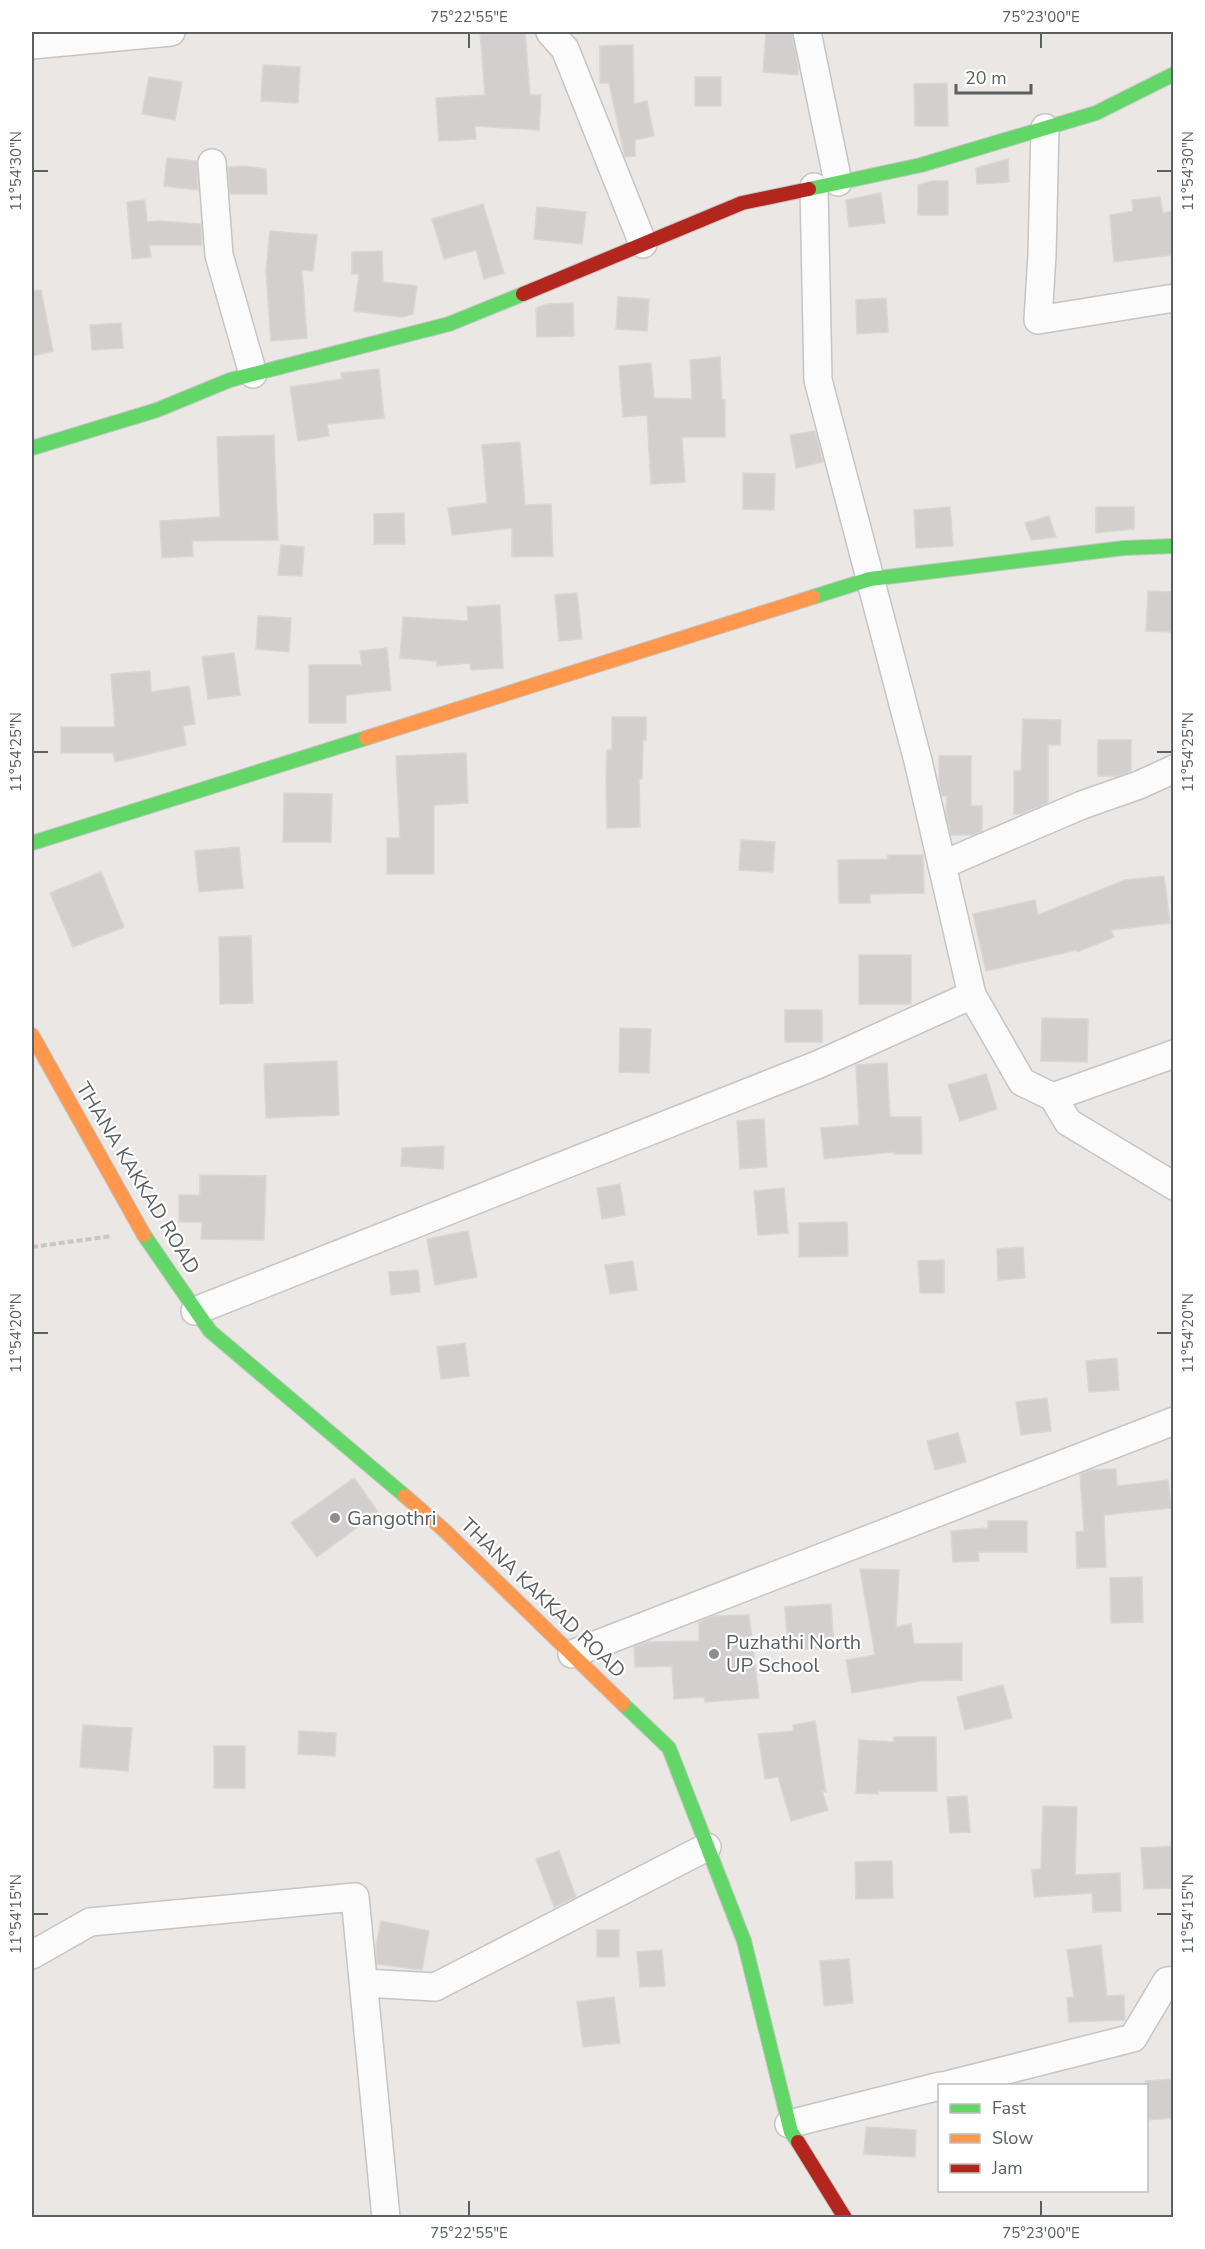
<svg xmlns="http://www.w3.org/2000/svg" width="1205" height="2249" font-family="'Nunito Sans',sans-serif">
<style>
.building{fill:#d2cfce;stroke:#d9d6d3;stroke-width:1.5}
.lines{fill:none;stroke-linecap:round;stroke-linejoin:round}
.street-casing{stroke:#c5c5c5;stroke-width:30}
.fast-casing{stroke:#c5c5c5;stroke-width:16}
.slow-casing{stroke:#c5c5c5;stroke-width:16}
.jam-casing{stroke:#c5c5c5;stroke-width:16}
.path{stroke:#c4c9c5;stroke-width:4;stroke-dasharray:6 3;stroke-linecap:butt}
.street{stroke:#fcfbfb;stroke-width:27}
.fast{stroke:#63d668;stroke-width:14}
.slow{stroke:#ff974d;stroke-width:14}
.jam{stroke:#b3261e;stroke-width:14}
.ticks{fill:none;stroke:#5a5f62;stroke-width:2}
.poi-dot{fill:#8c8f90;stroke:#fff;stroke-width:2}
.labels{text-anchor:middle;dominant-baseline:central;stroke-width:4.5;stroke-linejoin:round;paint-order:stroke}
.street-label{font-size:20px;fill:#5a5f62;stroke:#fff}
.poi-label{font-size:20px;fill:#5a5f62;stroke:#fff;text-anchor:start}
.neatline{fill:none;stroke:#5a5f62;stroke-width:2}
.ticks-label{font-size:15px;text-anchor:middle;fill:#5a5f62}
</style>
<rect width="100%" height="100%" fill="#eae7e4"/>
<!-- building -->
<g class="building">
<polygon points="480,32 525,32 530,95 541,95 539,130 475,126 476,139 439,141 436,98 485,95"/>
<polygon points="766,32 792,33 798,67 798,75 763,72"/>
<polygon points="633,45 634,104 647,101 654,136 635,140 635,156 625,157 609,83 600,83 600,46"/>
<polygon points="263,65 300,67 298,103 261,101"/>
<polygon points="149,77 182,82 175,120 142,114"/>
<rect x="695" y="77" width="26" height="29"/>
<polygon points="947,83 948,126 915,126 914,84"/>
<polygon points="167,158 197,161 198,190 164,186"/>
<polygon points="1008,159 1009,182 977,184 976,168"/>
<polygon points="245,166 266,169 267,194 230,194 228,167"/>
<polygon points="932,181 948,181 948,215 918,215 918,185"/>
<polygon points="881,193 885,223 849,227 846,200"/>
<polygon points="1160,197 1163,213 1173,211 1173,255 1114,262 1110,215 1133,211 1132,200"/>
<polygon points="145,200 147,222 159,221 201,224 202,245 149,245 151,257 132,259 127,202"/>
<polygon points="483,204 504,273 484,279 476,250 444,259 432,219"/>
<polygon points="537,207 586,212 582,244 534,239"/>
<polygon points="270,231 317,235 313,271 302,270 307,338 271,341 266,271"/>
<polygon points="382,251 383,282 417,286 413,314 402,317 354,311 359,274 352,274 352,252"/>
<polygon points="41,290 53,351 32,356 32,291"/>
<polygon points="618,297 649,299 647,331 616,329"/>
<polygon points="886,298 888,332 857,334 856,300"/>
<polygon points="573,303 574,336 537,337 536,308 547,304"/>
<polygon points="121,323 123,348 92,350 90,325"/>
<polygon points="720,357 722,399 725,400 725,437 682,437 685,482 651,484 647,415 623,417 619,366 651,363 654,398 692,399 690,360"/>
<polygon points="379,369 384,418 327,424 329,436 298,441 290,387 342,379 341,373"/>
<polygon points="815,431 823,462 796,468 790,435"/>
<polygon points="274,435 278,540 192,541 193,556 162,558 160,521 220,517 217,437"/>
<polygon points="520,442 525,505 551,504 553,556 512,557 512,528 452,535 448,508 487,503 482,445"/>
<polygon points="743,473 775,474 774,510 743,509"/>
<polygon points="950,507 953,546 916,548 914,510"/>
<polygon points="1096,507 1134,507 1134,529 1096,533"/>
<polygon points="404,513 405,544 374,544 374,514"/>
<polygon points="1049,516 1056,537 1031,540 1025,523"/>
<polygon points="281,545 304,547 302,576 278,575"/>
<polygon points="1148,591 1173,592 1173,632 1146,631"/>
<polygon points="577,593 582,639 559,641 555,595"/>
<polygon points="500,605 503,668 471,670 470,663 437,666 437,661 400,658 403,617 468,621 467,607"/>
<polygon points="258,616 291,618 289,652 256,649"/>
<polygon points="387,648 391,690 346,695 346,723 309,723 309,665 362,665 360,651"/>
<polygon points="234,653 240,695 208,699 202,657"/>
<polygon points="150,671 151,692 189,686 195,724 183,726 186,745 115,762 113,753 61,753 61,727 115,727 111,674"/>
<polygon points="612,717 646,717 646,740 643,740 642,779 639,779 640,827 607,828 606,776 607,750 612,750"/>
<polygon points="1023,719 1061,720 1060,745 1048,745 1048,803 1021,814 1014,814 1014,771 1021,771"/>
<polygon points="1098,740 1131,740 1131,771 1118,776 1098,776"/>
<polygon points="466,753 468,803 434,805 434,874 387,874 387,838 400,838 396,756"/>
<polygon points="939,756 971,756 971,806 982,806 982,831 972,835 951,835 946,813 947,796 942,796 939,784"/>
<polygon points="284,793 332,794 331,842 283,842"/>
<polygon points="741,840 775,842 773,872 739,870"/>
<polygon points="239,847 243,888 199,892 195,851"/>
<polygon points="888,855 923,855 924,893 870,894 870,903 839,903 838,860 888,859"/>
<polygon points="101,872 124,927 73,947 50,893"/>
<polygon points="1164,876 1170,923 1111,930 1114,937 1077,952 1077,950 986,971 973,914 1035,900 1038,915 1125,880"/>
<polygon points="251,936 253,1003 220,1004 219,937"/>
<rect x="859" y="955" width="52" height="49"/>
<rect x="785" y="1010" width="37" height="32"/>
<polygon points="1042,1018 1088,1019 1087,1062 1041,1061"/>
<polygon points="620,1028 651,1029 649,1073 619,1072"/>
<polygon points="337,1061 339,1115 266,1118 264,1064"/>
<polygon points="887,1063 890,1117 921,1117 922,1154 894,1154 894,1152 824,1159 821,1128 859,1125 856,1065"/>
<polygon points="986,1074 997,1109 960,1121 948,1085"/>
<polygon points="764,1119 767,1167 740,1169 737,1121"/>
<polygon points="444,1146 443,1169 401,1166 402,1148"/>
<polygon points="200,1175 266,1176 264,1240 201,1239 202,1222 179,1222 179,1195 200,1195"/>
<polygon points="620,1184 625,1215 602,1219 597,1188"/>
<polygon points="784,1188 788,1233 758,1235 754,1191"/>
<polygon points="847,1222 848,1256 799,1257 799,1223"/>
<polygon points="468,1231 477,1277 435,1285 427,1239"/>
<polygon points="1023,1247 1025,1278 998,1280 997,1249"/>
<polygon points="944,1260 944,1293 920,1293 918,1261"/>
<polygon points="633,1261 637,1290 610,1294 605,1265"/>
<polygon points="418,1270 420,1292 391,1295 389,1272"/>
<polygon points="465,1343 469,1376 441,1379 437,1347"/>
<polygon points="1117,1358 1119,1390 1089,1392 1086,1361"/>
<polygon points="1047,1398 1051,1431 1021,1435 1016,1402"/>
<polygon points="958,1433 966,1462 935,1470 927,1441"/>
<polygon points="1116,1469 1117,1486 1168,1480 1171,1508 1104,1515 1106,1567 1077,1568 1076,1532 1084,1531 1080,1474 1091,1470"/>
<polygon points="354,1478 378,1512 317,1557 291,1523"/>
<polygon points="988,1521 1027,1521 1027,1552 978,1552 979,1561 953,1562 951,1531 988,1528"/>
<polygon points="860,1569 899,1570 896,1627 911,1624 914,1644 962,1643 962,1680 921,1681 852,1693 846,1660 875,1655"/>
<polygon points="1142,1577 1143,1622 1111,1623 1110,1578"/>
<polygon points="831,1604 834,1648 788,1650 785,1607"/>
<polygon points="749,1615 759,1698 705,1702 704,1697 674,1699 672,1666 635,1667 634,1647 647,1642 699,1641 699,1622 714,1616"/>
<polygon points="1003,1685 1012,1718 965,1730 957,1697"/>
<polygon points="815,1721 826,1792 822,1791 828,1810 791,1821 778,1777 765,1779 758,1734 794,1731 793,1725"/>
<polygon points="83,1725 132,1728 128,1771 80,1767"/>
<polygon points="299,1731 336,1733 335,1756 298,1754"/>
<polygon points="894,1737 936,1737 937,1791 878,1791 878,1794 856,1793 859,1740 894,1742"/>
<rect x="214" y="1746" width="31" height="42"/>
<polygon points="967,1796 970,1832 950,1833 947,1797"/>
<polygon points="1043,1806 1077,1807 1075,1875 1120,1873 1121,1911 1093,1912 1092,1893 1034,1897 1032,1870 1041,1869"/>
<polygon points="1173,1846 1173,1888 1144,1889 1141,1848"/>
<polygon points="559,1851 576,1897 554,1907 536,1859"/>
<polygon points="892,1861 893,1898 856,1899 855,1862"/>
<polygon points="381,1921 429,1931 422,1970 377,1964 376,1947"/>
<rect x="597" y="1930" width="22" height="27"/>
<polygon points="1101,1945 1107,1996 1124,1995 1125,2020 1069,2022 1067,1998 1074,1997 1067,1950"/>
<polygon points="662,1950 665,1986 640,1987 637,1952"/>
<polygon points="849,1959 853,2003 824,2006 820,1961"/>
<polygon points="614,1997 620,2043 583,2047 577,2002"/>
<polygon points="1173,2079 1173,2118 1146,2120 1146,2081"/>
<polygon points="866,2127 916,2130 915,2157 864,2154"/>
</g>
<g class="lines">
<!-- street casing -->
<g class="street-casing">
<g id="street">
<polyline points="550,32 565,49 643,244"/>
<polyline points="807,32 838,182"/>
<polyline points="32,45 171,32"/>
<polyline points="1045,128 1042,255 1038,320 1174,298"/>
<polyline points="212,163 219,255 253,374"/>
<polyline points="814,187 818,380 918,761 972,995"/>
<polyline points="942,865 1082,805 1139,785 1174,769"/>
<polyline points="1053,1097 1068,1122 1174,1186"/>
<polyline points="195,1311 817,1065 972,995 1022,1082 1053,1097 1174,1054"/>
<polyline points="572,1654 1174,1421"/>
<polyline points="32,1955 90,1922 355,1897 386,2218"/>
<polyline points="364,1983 435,1987 707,1847"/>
<polyline points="943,2086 1133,2038 1167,1981 1174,1980"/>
<polyline points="789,2124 940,2086"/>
</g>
</g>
<!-- fast casing -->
<g class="fast-casing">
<g id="fast">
<polyline points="809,189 921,165 1096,113 1174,74"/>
<polyline points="32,448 157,410 230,380 449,324 523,294"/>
<polyline points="813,597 870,579 1124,548 1174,546"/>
<polyline points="32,843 366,738"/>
<polyline points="144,1235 210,1331 405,1496"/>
<polyline points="623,1704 669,1748 744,1941 791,2132 798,2142"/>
</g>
</g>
<!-- slow casing -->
<g class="slow-casing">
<g id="slow">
<polyline points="366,738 813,597"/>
<polyline points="32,1035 144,1235"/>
<polyline points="405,1496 444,1530 623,1704"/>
</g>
</g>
<!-- jam casing -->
<g class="jam-casing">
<g id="jam">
<polyline points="523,294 742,203 809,189"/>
<polyline points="798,2142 845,2218"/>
</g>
</g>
<!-- path -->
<polyline class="path" points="32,1247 112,1236"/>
<!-- street -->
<use href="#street" class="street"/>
<!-- fast -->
<use href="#fast" class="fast"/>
<!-- slow -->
<use href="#slow" class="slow"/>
<!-- jam -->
<use href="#jam" class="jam"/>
</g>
<!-- ticks -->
<path class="ticks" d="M469,33V48M1041,33V48M33,171H48M1157,171H1172M33,752H48M1157,752H1172M33,1333H48M1157,1333H1172M33,1914H48M1157,1914H1172M469,2201V2216M1041,2201V2216"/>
<!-- markers -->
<g class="poi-dot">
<circle cx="335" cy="1518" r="6"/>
<circle cx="714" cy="1654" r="6"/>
</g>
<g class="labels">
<!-- street labels -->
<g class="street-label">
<text transform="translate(138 1178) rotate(59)">THANA KAKKAD ROAD</text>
<text transform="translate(543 1598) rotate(44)">THANA KAKKAD ROAD</text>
</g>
<!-- poi labels -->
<g class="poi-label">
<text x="347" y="1518">Gangothri</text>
<text x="726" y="1642">Puzhathi North<tspan x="726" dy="23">UP School</tspan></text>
</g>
</g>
<!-- border -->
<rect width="1205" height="2249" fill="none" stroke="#ffffff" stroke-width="66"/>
<!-- legend -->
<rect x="938" y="2084" width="210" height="108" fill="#ffffff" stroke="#bdbfc0" stroke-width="1.5"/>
<rect x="950" y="2104" width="30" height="9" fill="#63d668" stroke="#bdbfc0" stroke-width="1.5"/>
<text x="992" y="2114" font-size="18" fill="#5a5f62">Fast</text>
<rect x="950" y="2134" width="30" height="9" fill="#ff974d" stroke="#bdbfc0" stroke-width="1.5"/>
<text x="992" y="2144" font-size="18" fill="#5a5f62">Slow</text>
<rect x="950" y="2164" width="30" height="9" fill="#b3261e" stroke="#bdbfc0" stroke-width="1.5"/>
<text x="992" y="2174" font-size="18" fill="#5a5f62">Jam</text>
<!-- scale -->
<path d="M956 84v9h75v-9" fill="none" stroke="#5a5f62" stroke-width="3"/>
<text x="965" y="84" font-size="18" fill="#5a5f62" stroke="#ffffff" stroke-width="4.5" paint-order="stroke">20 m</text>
<rect x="33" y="33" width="1139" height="2183" class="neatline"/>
<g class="ticks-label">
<text x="469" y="22">75°22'55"E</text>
<text x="1041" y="22">75°23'00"E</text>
<text transform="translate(16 171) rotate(-90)" y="5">11°54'30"N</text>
<text transform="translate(1188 171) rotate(-90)" y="5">11°54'30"N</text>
<text transform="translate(16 752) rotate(-90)" y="5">11°54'25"N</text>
<text transform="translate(1188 752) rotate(-90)" y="5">11°54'25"N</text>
<text transform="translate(16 1333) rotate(-90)" y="5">11°54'20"N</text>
<text transform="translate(1188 1333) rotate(-90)" y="5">11°54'20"N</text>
<text transform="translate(16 1914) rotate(-90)" y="5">11°54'15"N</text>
<text transform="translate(1188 1914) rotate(-90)" y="5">11°54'15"N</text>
<text x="469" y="2238">75°22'55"E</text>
<text x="1041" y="2238">75°23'00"E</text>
</g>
</svg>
